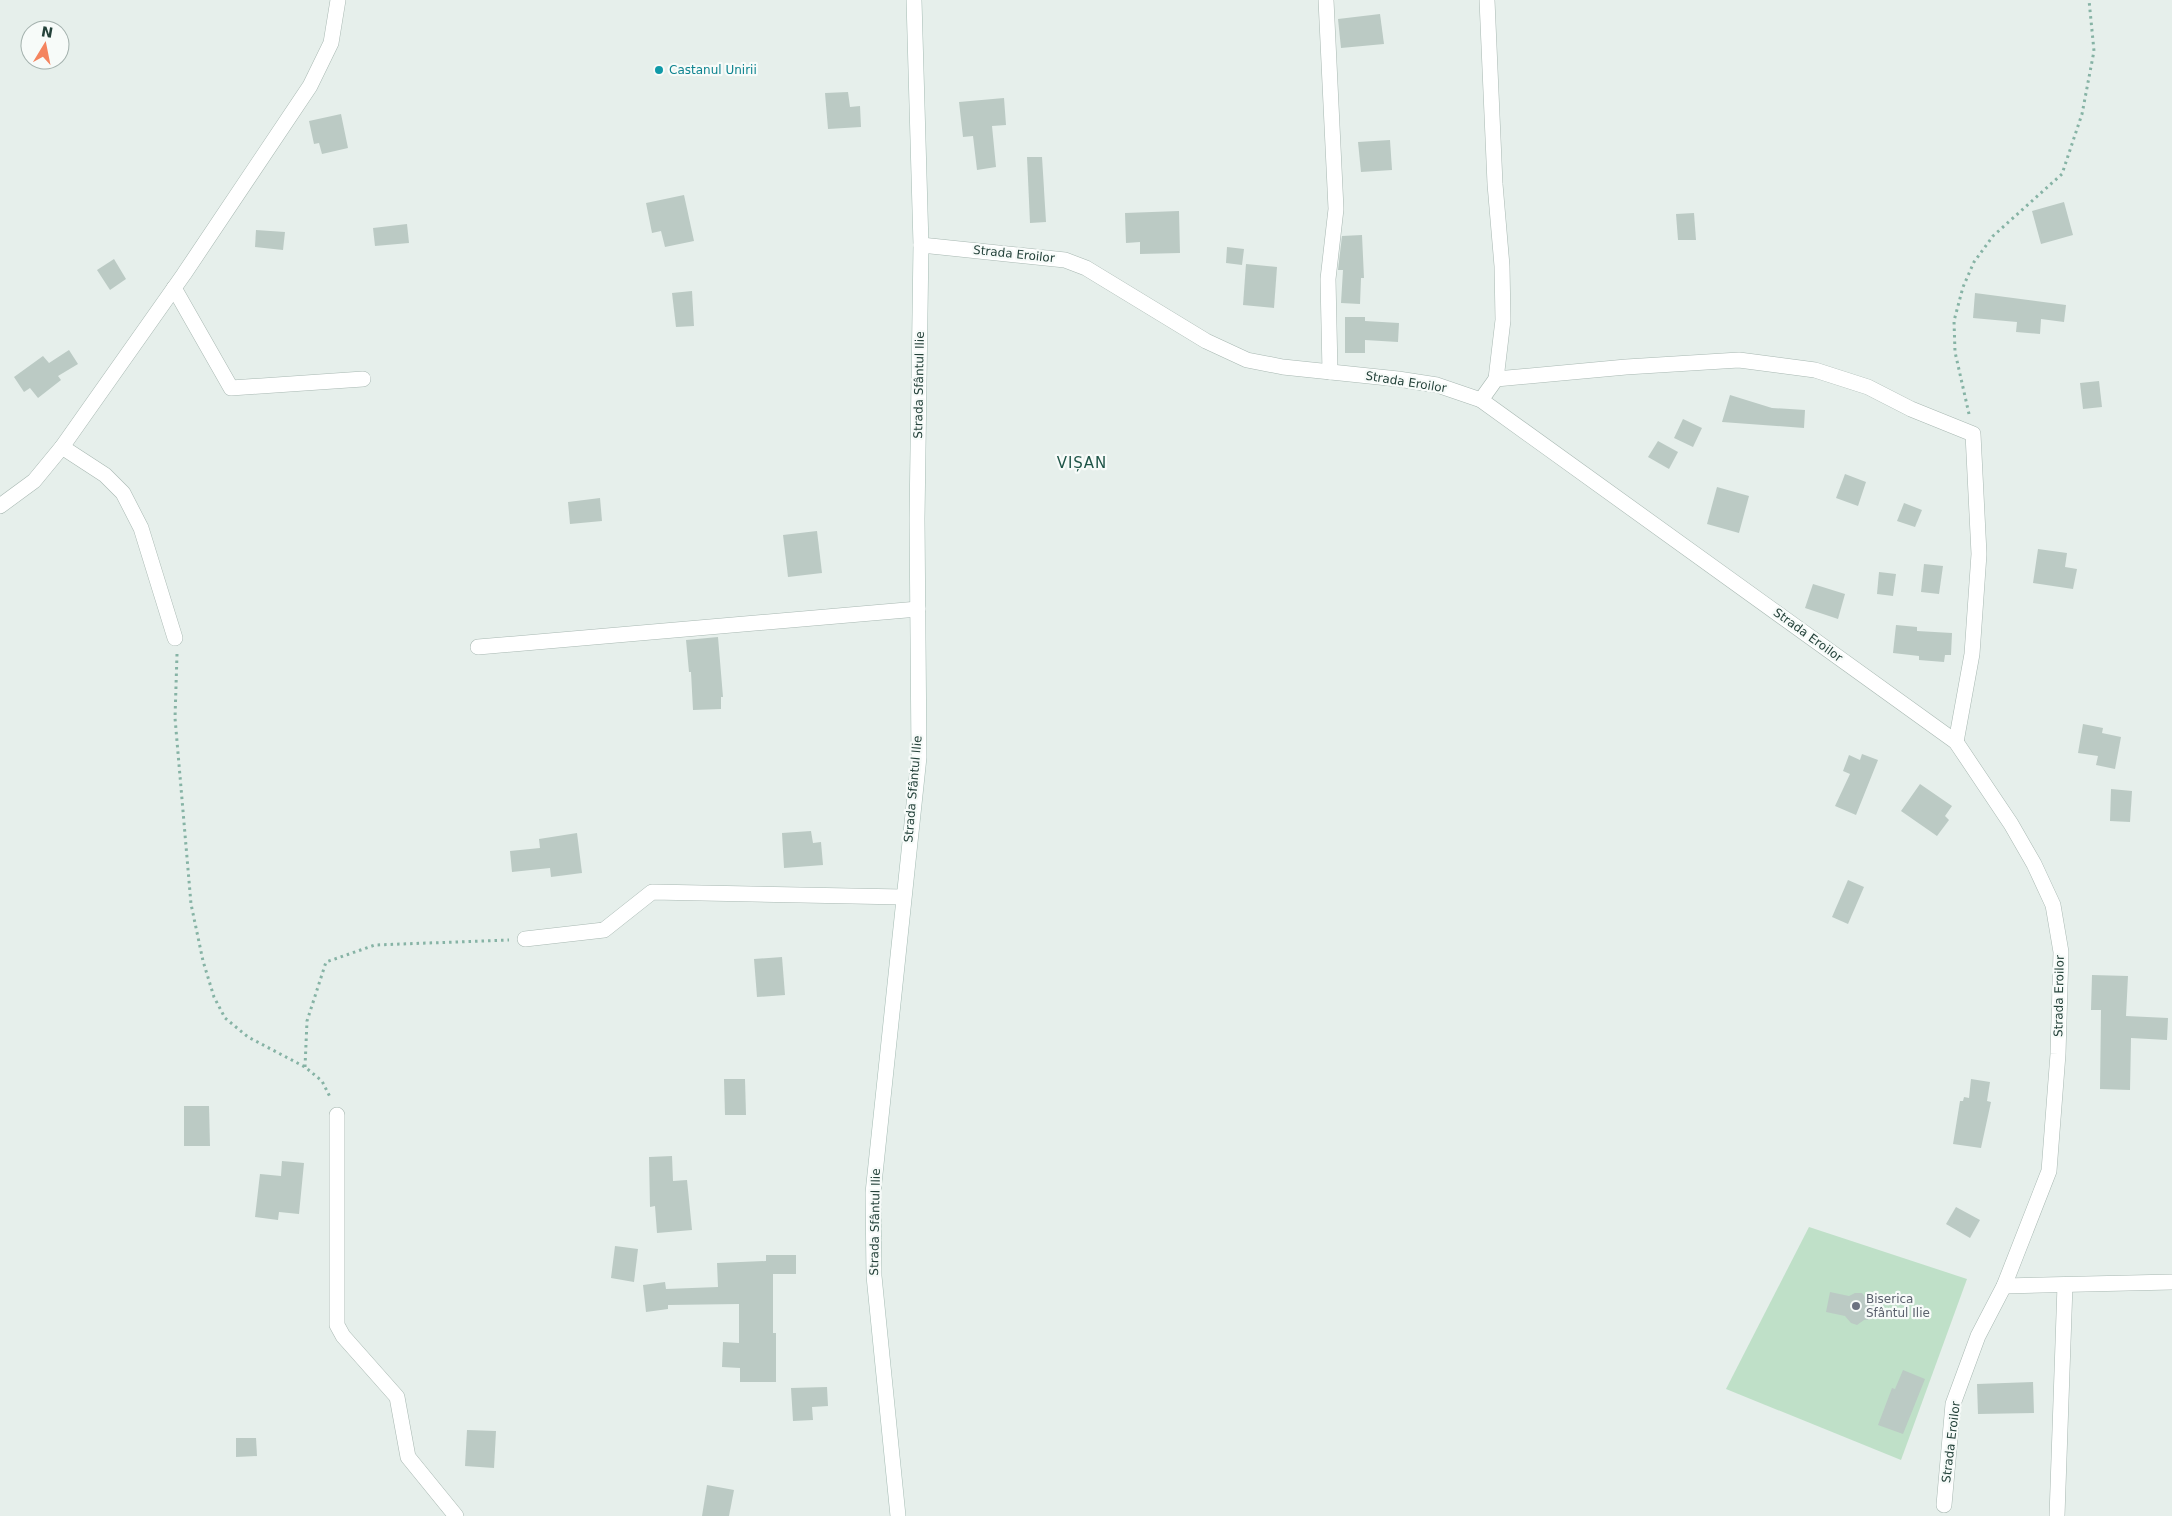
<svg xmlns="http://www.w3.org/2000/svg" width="2172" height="1516" font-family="'DejaVu Sans',sans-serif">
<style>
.green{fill:#bfe0c8}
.building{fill:#bbcac4}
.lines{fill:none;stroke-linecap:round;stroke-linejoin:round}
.street-casing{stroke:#a8b8b2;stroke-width:16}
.secondary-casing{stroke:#a4bbb3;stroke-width:16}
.path{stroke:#86b3a5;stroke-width:3;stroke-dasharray:2.5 4;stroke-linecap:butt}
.street{stroke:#fff;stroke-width:15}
.secondary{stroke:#fff;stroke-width:15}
.culture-dot{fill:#0f9aa8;stroke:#f7fbf9;stroke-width:2}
.worship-dot{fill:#6b7280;stroke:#f7fbf9;stroke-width:2}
.labels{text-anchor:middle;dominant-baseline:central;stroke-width:4.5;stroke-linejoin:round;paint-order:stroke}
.culture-label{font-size:12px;fill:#0d838f;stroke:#f7fbf9;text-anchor:start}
.street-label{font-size:12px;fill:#24423a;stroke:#f7fbf9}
.worship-label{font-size:12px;fill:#5b616d;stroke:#f7fbf9;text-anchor:start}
.quarter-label{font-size:15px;letter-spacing:1px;fill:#1f5548;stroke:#f7fbf9}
</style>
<rect width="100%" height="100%" fill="#e6efeb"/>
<!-- green -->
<polygon class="green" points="1809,1227 1967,1279 1901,1460 1726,1389"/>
<!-- building -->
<g class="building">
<polygon points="1380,14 1384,44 1341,48 1338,19"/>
<polygon points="848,92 850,107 860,106 861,127 828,129 825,93"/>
<polygon points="1004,98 1006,125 992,126 996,167 977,170 973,136 963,137 959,102"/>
<polygon points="341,114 348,148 322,154 319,143 314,144 309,121"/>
<polygon points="1390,140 1392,170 1361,172 1358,142"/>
<polygon points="1027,157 1042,157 1046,222 1030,223"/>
<polygon points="684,195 694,241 665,247 661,231 652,233 646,203"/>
<polygon points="2064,202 2073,235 2041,244 2032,211"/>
<polygon points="1179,211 1180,253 1140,254 1140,242 1126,243 1125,213"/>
<polygon points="1694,213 1696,240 1678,240 1676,214"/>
<polygon points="407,224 409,243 375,246 373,228"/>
<polygon points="256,230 285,232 283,250 255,247"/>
<polygon points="1362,235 1364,278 1361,278 1360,304 1341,303 1343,270 1338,270 1342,236"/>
<polygon points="1227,247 1244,249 1242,265 1226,263"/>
<polygon points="114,259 126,279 110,290 97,270"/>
<polygon points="1246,264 1277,267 1274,308 1243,305"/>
<polygon points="692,291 694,326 676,327 672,293"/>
<polygon points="1975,293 2066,305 2064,322 2041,319 2040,334 2016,332 2017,322 1973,318"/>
<polygon points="1345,317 1365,317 1365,321 1399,323 1398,342 1365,340 1365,353 1345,353"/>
<polygon points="69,350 78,364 58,376 61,380 38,398 30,388 24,392 14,377 43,356 49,363"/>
<polygon points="2099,381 2102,407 2083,409 2080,383"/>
<polygon points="1730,395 1772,408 1805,410 1804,428 1722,422"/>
<polygon points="1683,419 1702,428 1693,447 1674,438"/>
<polygon points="1658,441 1678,452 1669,469 1648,457"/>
<polygon points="1845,474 1866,482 1858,506 1836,498"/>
<polygon points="1717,487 1749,496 1739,533 1707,524"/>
<polygon points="600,498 602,521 570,524 568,502"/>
<polygon points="1904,503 1922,510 1915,527 1897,521"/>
<polygon points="817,531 822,573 788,577 783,535"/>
<polygon points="2038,549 2067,553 2065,567 2077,569 2073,589 2033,583"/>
<polygon points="1924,564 1943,566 1939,594 1921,592"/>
<polygon points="1879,572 1896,574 1893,596 1877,594"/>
<polygon points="1813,584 1845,594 1838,619 1805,608"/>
<polygon points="1896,625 1917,627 1917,631 1952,633 1951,655 1945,655 1944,662 1919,660 1919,656 1893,653"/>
<polygon points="718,637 723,697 721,697 721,709 693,710 691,672 689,672 686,640"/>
<polygon points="2083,724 2103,728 2102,733 2121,737 2115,769 2096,765 2098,756 2078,753"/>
<polygon points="1862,754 1878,760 1856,815 1835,806 1850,774 1843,771 1849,755 1860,760"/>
<polygon points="1920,784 1952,806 1945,816 1949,820 1937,836 1901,811"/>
<polygon points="2111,789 2132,791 2130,822 2110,821"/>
<polygon points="811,831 813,843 821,842 823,865 784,868 782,833"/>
<polygon points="577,833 582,873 551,877 550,868 512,872 510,851 540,848 539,839"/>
<polygon points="1848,880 1864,887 1848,924 1832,917"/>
<polygon points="782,957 785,995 757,997 754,959"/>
<polygon points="2092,975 2128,976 2126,1016 2168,1018 2167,1040 2131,1038 2130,1090 2100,1089 2101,1010 2091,1010"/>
<polygon points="724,1079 745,1079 746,1115 725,1115"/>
<polygon points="1971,1079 1990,1082 1987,1101 1991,1102 1981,1148 1953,1144 1960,1101 1963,1101 1964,1097 1969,1098"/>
<polygon points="184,1106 209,1106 210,1146 184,1146"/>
<polygon points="672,1156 673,1181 687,1180 692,1230 657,1233 655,1206 650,1207 649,1157"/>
<polygon points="282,1161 304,1163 299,1214 279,1212 278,1220 255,1217 260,1174 281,1176"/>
<polygon points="1956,1207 1980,1220 1970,1238 1946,1224"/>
<polygon points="615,1246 638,1249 634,1282 611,1278"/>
<polygon points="766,1255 796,1255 796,1274 773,1274 773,1333 776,1333 776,1382 740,1382 740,1368 722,1367 723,1342 739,1343 739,1304 668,1305 668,1309 646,1312 643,1285 665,1282 666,1289 718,1287 717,1263 766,1261"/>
<polygon points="1830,1292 1849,1296 1855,1293 1862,1293 1868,1301 1871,1301 1876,1312 1872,1319 1864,1320 1857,1325 1851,1323 1845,1316 1826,1312"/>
<polygon points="1903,1370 1925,1379 1903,1434 1878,1425 1892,1388 1895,1389"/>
<polygon points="2033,1382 2034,1413 1978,1414 1977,1384"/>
<polygon points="827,1387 828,1406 812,1407 813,1420 793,1421 791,1388"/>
<polygon points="467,1430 496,1431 494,1468 465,1466"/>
<polygon points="236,1438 256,1438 257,1456 236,1457"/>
<polygon points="707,1485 734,1490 729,1516 702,1516"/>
</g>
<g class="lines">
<!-- street casing -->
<g class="street-casing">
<g id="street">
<polyline points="1326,0 1336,209 1328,279 1330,372"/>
<polyline points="1487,0 1495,184 1502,266 1503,320 1496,379"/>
<polyline points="921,245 1065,260 1086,268 1206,341 1247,360 1283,367 1398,379 1437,385 1481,400 1956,742 2011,824 2034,864 2053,905 2061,952 2058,1054 2049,1171 2004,1286 1978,1336 1953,1404 1944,1505"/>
<polyline points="174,288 231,388 363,379"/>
<polyline points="1481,400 1496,379 1626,367 1739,360 1815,370 1868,387 1911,409 1973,434 1979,554 1972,654 1956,742"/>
<polyline points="62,447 184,274 310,86 331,43 338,0"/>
<polyline points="0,506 34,481 62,447 105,475 123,493 141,528 175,638"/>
<polyline points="478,647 918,609"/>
<polyline points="525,939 604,930 652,892 903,897"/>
<polyline points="337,1115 337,1325 343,1336 397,1397 408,1457 456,1516"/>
<polyline points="2004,1286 2172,1282"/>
<polyline points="2057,1516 2065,1285"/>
</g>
</g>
<!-- secondary casing -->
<g class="secondary-casing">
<polyline id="secondary" points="898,1516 874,1276 873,1193 919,757 917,519 921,245 914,0"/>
</g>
<!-- path -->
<g class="path">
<polyline points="1969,414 1955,352 1954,321 1963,287 1974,262 1993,236 2062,174 2082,114 2094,51 2089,0"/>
<polyline points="177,654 175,718 191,904 203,961 214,997 225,1018 248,1037 305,1067 322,1081 331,1099"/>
<polyline points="305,1067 307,1021 326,962 375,945 509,940"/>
</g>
<!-- street -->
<use href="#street" class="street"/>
<!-- secondary -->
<use href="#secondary" class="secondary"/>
</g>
<!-- markers -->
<circle class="culture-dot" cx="659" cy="70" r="5"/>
<circle class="worship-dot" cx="1856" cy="1306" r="5"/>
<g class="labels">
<!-- culture labels -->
<g class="culture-label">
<text x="669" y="70">Castanul Unirii</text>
</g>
<!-- street labels -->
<g class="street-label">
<text transform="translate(1014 254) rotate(6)">Strada Eroilor</text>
<text transform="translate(1406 382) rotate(9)">Strada Eroilor</text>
<text transform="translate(919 385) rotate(-89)">Strada Sfântul Ilie</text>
<text transform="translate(1808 635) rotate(36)">Strada Eroilor</text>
<text transform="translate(913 789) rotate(-85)">Strada Sfântul Ilie</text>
<text transform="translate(2059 996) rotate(-89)">Strada Eroilor</text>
<text transform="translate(875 1222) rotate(-89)">Strada Sfântul Ilie</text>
<text transform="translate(1951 1442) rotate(-83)">Strada Eroilor</text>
</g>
<!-- worship labels -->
<g class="worship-label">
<text x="1866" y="1299">Biserica<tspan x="1866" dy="14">Sfântul Ilie</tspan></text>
</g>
<!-- quarter labels -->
<g class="quarter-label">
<text x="1082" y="463">VIȘAN</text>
</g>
</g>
<!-- north arrow -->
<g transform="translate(45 45) rotate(10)"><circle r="24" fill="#f7fbf9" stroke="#a3b1ad"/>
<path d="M0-4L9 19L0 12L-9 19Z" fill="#f4845f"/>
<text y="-8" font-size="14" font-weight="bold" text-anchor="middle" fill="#24423a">N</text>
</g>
</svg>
